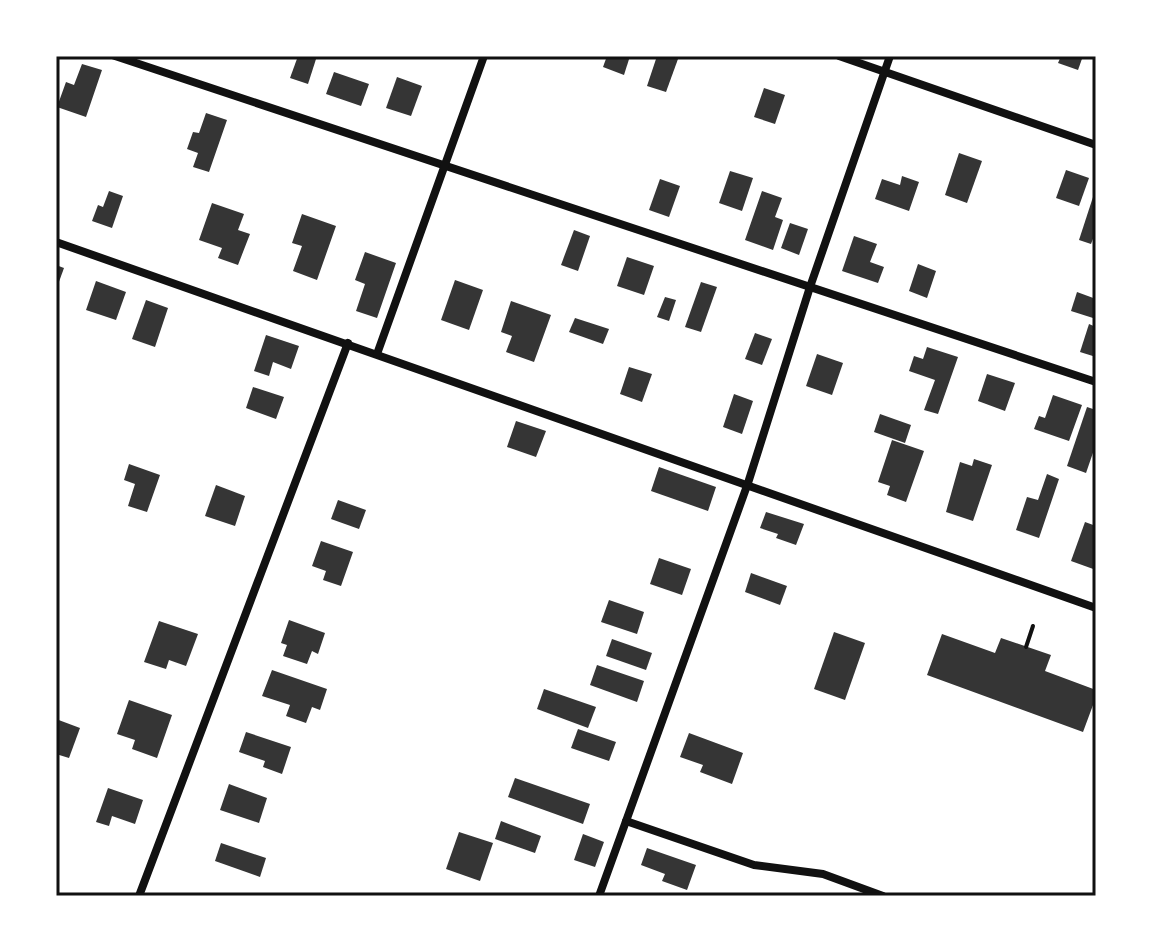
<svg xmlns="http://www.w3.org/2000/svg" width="1152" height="952" font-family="'IBM Plex Sans',sans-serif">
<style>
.building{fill:#353535}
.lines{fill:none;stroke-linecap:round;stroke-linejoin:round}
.path{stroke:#111;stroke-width:4}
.minor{stroke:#111;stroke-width:8}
.neatline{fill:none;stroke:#111;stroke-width:3}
</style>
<rect width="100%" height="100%" fill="#fff"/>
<!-- building -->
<g class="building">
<polygon points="298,56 317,56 308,84 290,78"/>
<polygon points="607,56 630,56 624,75 603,67"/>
<polygon points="657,56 678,59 666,92 647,86"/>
<polygon points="1061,56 1083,56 1078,70 1058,63"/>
<polygon points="82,64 102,70 86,117 57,107 66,82 74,85"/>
<polygon points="334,72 369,84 361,106 326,94"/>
<polygon points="397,77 422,86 411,116 386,108"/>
<polygon points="764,88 785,95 775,124 754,117"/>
<polygon points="206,113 227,120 209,172 193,167 198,153 187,149 193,132 199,133"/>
<polygon points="959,153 982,161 967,203 945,195"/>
<polygon points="1066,170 1089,178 1079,206 1056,198"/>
<polygon points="730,171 753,178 742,211 719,203"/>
<polygon points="902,176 919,182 909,211 875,199 882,179 900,185"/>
<polygon points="660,179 680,186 669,217 649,210"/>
<polygon points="109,191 123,196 112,228 92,221 98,205 103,207"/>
<polygon points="762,191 782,198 775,217 783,220 773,250 745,240"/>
<polygon points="1093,197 1096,198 1096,231 1091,244 1079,240"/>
<polygon points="212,203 244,214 238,230 250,234 238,265 218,258 222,248 199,240"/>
<polygon points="302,214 336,226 317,280 293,271 302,246 292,243"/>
<polygon points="790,223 808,229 799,255 781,248"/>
<polygon points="574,230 590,236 578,271 561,265"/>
<polygon points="854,236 877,244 870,262 884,267 878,283 842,271"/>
<polygon points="365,252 396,263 377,318 356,311 365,284 355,280"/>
<polygon points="627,257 654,266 644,295 617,286"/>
<polygon points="918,264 936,271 927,298 909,291"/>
<polygon points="56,265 64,268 56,290"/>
<polygon points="455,280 483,290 469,330 441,320"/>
<polygon points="96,281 126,292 116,320 86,310"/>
<polygon points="701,282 717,287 701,332 685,327"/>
<polygon points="1077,292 1096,299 1093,318 1071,311"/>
<polygon points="665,297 676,300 669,321 657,317"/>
<polygon points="146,300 168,308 155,347 132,339"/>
<polygon points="511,301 551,315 534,362 506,352 512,336 501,332"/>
<polygon points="575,318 609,329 603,344 569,332"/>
<polygon points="1089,324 1096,327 1096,357 1080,352"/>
<polygon points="755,333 772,339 762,365 745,359"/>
<polygon points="266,335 299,346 291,369 273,362 269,376 254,371"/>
<polygon points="927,347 958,357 938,414 924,410 935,380 909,371 914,356 923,359"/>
<polygon points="817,354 843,363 832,395 806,386"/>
<polygon points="629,367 652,374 642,402 620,394"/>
<polygon points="987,374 1015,383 1005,411 978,401"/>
<polygon points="253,387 284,397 276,419 246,408"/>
<polygon points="734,394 753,401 742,434 723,427"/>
<polygon points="1053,395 1082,405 1069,441 1034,429 1039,416 1045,418"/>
<polygon points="1087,407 1096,410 1096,444 1086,473 1067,466"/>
<polygon points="880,414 911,425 905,443 874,432"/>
<polygon points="516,421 546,431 536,457 507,447"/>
<polygon points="892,440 924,451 906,502 887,495 890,486 878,482"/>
<polygon points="974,459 992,465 973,521 946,512 960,462 972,466"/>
<polygon points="129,464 160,475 147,512 128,506 135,484 124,480"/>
<polygon points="659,467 716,487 708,511 651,491"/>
<polygon points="1047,474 1059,479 1039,538 1016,530 1027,497 1038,500"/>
<polygon points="216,485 245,496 235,526 205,516"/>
<polygon points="338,500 366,510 359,529 331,519"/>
<polygon points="766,512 804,524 796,545 776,538 778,534 760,528"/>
<polygon points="1085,522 1096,526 1096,570 1071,561"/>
<polygon points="321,541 353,552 341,586 323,580 326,571 312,566"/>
<polygon points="659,558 691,569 682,595 650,584"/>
<polygon points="751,573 787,586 780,605 745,592"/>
<polygon points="609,600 644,612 637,634 601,622"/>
<polygon points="289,620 325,633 318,654 312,651 307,664 283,656 287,645 281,643"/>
<polygon points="159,621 198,634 186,666 169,660 166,669 144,662"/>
<polygon points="834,632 865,643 845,700 814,689"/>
<polygon points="942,634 995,653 1001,638 1051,655 1045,671 1096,690 1096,697 1083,732 927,675"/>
<polygon points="612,639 652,653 646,670 606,656"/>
<polygon points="597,665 644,681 637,702 590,685"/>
<polygon points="272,670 327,689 320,710 312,707 306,723 286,716 290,705 262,696"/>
<polygon points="544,689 596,707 588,728 537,709"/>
<polygon points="129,700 172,715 157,758 132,749 135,740 117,734"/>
<polygon points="56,719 80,728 69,758 56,754"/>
<polygon points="578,729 616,742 609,761 571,748"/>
<polygon points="246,732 291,747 282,774 263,767 265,761 239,752"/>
<polygon points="689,733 743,753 732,784 700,772 703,765 680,757"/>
<polygon points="515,778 590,804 583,824 508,797"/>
<polygon points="229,784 267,798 259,823 220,810"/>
<polygon points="108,788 143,800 135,824 112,816 109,826 96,822"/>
<polygon points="501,821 541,836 535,853 495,839"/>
<polygon points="459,832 493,843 480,881 446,869"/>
<polygon points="583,834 604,842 595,867 574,860"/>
<polygon points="221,843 266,858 260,877 215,861"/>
<polygon points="647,848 696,865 687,890 662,881 665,874 641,865"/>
</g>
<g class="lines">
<!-- path -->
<polyline class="path" points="1026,647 1033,626"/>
<!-- minor -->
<g class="minor">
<polyline points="115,56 1096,382"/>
<polyline points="839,56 1096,145"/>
<polyline points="56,242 1096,608"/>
<polyline points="377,354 484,56"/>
<polyline points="626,821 754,865 823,874 883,896"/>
<polyline points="139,896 348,343"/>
<polyline points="599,896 748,483 810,287 890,56"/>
</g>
</g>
<!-- border -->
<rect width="1152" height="952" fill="none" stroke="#ffffff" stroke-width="116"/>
<rect x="58" y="58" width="1036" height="836" class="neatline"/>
</svg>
